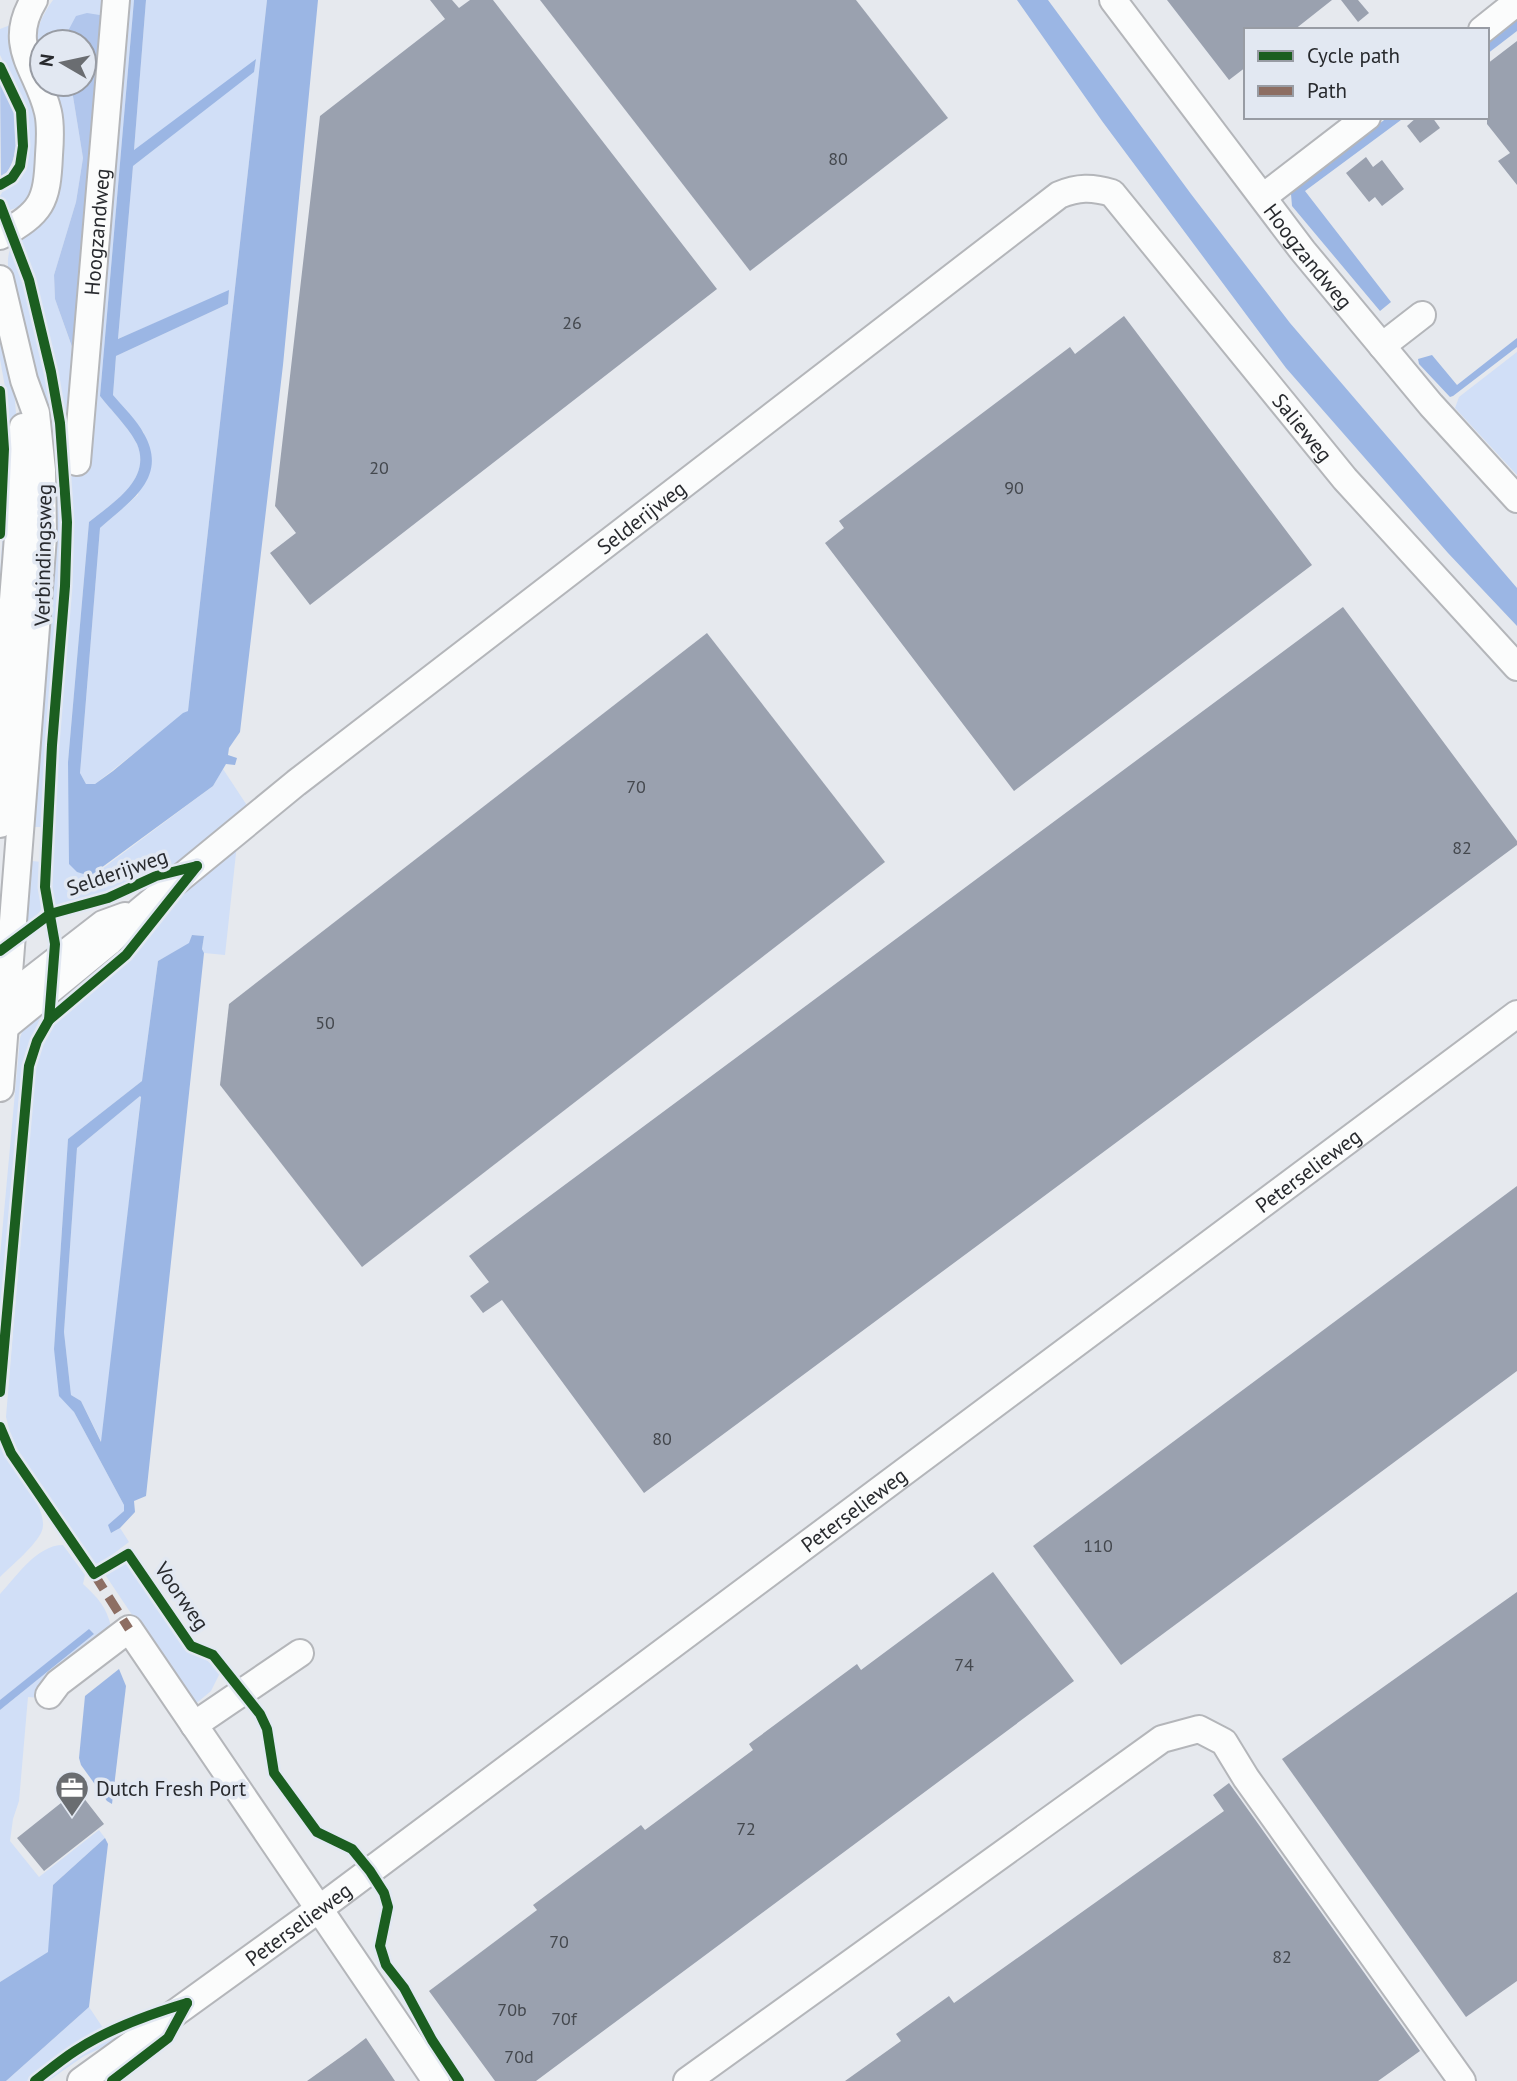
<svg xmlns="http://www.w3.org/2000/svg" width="1517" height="2081" font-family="'PT Sans',sans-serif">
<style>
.green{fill:#d1dff7}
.forest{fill:#b1c6ec}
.water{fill:#9bb6e4;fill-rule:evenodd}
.building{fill:#9aa1af}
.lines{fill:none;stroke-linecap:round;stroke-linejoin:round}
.minor-casing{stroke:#b4b6ba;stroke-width:30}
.minor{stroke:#fbfcfc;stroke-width:26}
.quiet{stroke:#8d6e63;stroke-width:9;stroke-dasharray:18 9;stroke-linecap:butt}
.cycleway-casing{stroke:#e2e8f2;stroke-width:15}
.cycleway{stroke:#1b5e20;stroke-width:10}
.labels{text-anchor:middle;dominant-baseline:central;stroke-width:7;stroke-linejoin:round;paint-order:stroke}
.number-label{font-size:18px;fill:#44484e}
.street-label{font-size:21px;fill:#282a2e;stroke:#e2e8f2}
.poi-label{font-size:21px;fill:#282a2e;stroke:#e2e8f2;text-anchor:start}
</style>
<rect width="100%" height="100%" fill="#e6e9ee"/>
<!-- green -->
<g class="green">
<path d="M53,0H134L100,396C110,409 130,429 137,444C152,480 112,503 89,522L68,762L98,872L213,786L223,769L250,810C227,827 205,847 181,861C162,872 66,915 51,905L48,895C51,838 53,781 58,724C65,628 75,534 65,437C59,368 40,301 17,236L42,217L45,84H71L83,158L76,202L54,275L55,299L75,356L106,16L68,31L66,42H42V77C33,45 33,28 53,0Z"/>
<polygon points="146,0 267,0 188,711 95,784 86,784 80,773 100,528 138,495 144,433 113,395 116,356 228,304 229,291 118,339 133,166 253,72 256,61 134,150"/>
<polygon points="13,24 40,114 36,188 22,206 7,211 0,196 4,189 21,172 24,164 27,119 21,98 0,55 0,29"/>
<path d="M13,243C47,343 65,446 63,551C61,643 48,735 46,827H35L21,313C15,292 0,265 13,243Z"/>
<polygon points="0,317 14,388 18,440 0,696 0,576 8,441 5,387 0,359"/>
<polygon points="1517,352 1517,475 1455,408 1459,397"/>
<polygon points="237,844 225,955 204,953 202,949 204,936 192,935 190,943 158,961 142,1081 68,1139 54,1349 74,1412 124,1505 124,1511 109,1525 111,1533 120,1528 129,1542 100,1564 92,1563 18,1455 12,1441 6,1417 35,1067 40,1050 53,1025 125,959 206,869"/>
<path d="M32,861L42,862C41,870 43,906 41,910C38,915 32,919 27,922Z"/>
<polygon points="44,1005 42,1014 26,1051 22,1071 0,1336 0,1256 20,1038 23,1029"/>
<polygon points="141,1095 102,1443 81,1401 71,1395 64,1332 77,1148"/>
<path d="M0,1443C9,1467 53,1509 41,1533C33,1548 12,1565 0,1577Z"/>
<path d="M63,1545L85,1575L83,1584C97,1597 107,1607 111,1627L42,1698L28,1697L19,1801L13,1819L10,1841L39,1877L99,1830L105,1838L53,1885L49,1952L0,1982V1710L94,1634L89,1630L0,1700V1594C17,1576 37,1545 63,1545Z"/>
<path d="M126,1561L182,1643C197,1655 208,1658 220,1673L211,1691L193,1706L104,1573Z"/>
<polygon points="89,2007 105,2031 75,2047 27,2081 6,2081"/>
<polygon points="151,2017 127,2036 84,2056 48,2081 40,2081 76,2055"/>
</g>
<!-- forest -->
<g class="forest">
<polygon points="87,13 106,16 76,358 55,299 54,275 76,202 83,158 71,84 84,84 84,42 66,42 68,31 76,16"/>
<path d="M0,78C5,88 11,98 14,109C20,127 18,167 1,178Z"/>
</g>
<!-- water -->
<g class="water">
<path d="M134,0H146L134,150L256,59L254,72L133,166L118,339L229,290L228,304L116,356L113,395C123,407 137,420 144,434C169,478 129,502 100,528L80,773L86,784H95L113,771L183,713L188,711L267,0H318L283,365L240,732L229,748L228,755L237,758L235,765L226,764L213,786L90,876L77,872L69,864L68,762L89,522C112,503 152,480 137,444C130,429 110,409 100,396Z"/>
<polygon points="1017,0 1048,0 1191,194 1290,323 1517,588 1517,626 1448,553 1286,368 1102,121"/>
<polygon points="1517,19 1517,31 1487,54 1487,42"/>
<polygon points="1388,117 1405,117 1305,191 1391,302 1380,311 1292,206 1291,194 1295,189"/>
<polygon points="1517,338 1517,347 1453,396 1450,397 1419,364 1418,359 1432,355 1457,385"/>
<path d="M192,935L204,936L202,949L204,953L146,1496L134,1501L135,1512L120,1528L111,1533L108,1525L124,1511V1505L74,1412L59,1396L54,1349L68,1139L142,1081L158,961L189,943ZM140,1096L141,1097L101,1442L81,1401L71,1395L64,1332L77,1148Z"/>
<polygon points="89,1629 94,1634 0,1710 0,1700"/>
<polygon points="119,1669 126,1686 112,1804 107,1801 81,1765 79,1758 85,1696"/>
<polygon points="105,1838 108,1844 89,2007 6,2081 0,2081 0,1982 48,1952 53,1885"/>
</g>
<!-- building -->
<g class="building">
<polygon points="430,0 452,0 459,8 470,0 493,0 717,289 310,605 270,553 296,533 275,506 320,116 445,19"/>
<polygon points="540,0 856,0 948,118 750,271"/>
<polygon points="1167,0 1332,0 1294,30 1246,30 1246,67 1229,80"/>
<polygon points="1341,0 1358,0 1369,13 1358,22"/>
<polygon points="1517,41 1517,185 1498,161 1510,153 1487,124 1487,64"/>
<polygon points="1417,117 1432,117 1440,128 1420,143 1407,126"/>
<polygon points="1366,157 1373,167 1382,160 1404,189 1382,206 1375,197 1369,202 1346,173"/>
<polygon points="1124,316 1312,565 1014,791 825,543 844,528 839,521 1070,347 1075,354"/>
<polygon points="1343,607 1517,841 1517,845 644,1493 502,1300 483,1313 470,1296 489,1282 469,1256"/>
<polygon points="707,633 885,862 362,1267 220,1085 229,1004"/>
<polygon points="1517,1186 1517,1371 1121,1665 1033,1546"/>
<polygon points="993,1572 1074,1681 536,2081 495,2081 429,1991 537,1910 533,1905 641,1825 645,1830 753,1750 749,1744 857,1664 861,1670"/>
<polygon points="1517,1592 1517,1981 1466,2017 1282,1759"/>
<polygon points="1229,1783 1420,2051 1378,2081 845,2081 901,2041 896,2034 949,1996 954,2003 1224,1811 1213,1795"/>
<polygon points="71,1795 76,1802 83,1797 104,1824 44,1871 17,1838"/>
<polygon points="366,2038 395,2081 307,2081 349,2051"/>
</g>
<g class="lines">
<!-- minor casing -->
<g class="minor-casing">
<g id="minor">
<path id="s1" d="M1113,0L1303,251L1431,405L1517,499"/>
<polyline points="1482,30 1517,2"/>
<polyline points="1263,197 1367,117"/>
<path d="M0,236C42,212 47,203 49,155C50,142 51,125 48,112C38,69 6,46 34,0"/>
<polyline points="0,279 24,380 36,413 42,470 43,537 0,1088"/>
<polyline points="1382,346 1422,315"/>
<path id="s2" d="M77,462L116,0"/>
<path d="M0,824C4,774 5,724 8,674C12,591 23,510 23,427"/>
<polyline points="0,1004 103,924 125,916"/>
<path id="s3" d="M0,1031L109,942L140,911L296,783L1059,195C1078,187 1092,187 1112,193L1345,479L1517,667"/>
<polyline points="49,1695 58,1683 129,1629 436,2081"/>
<polyline points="194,1725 300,1653"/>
<path id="s4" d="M81,2081L319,1909L1517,1014"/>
<polyline points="687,2081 1162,1739 1199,1729 1224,1742 1246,1778 1462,2081"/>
</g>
</g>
<!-- minor -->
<use href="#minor" class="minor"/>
<!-- quiet -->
<polyline class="quiet" points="94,1574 129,1629"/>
<!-- cycleway casing -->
<g class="cycleway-casing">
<g id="cycleway">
<polyline points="0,67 21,111 23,146 20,166 12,178 0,185"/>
<polyline points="0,204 29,280 51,372 60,423 67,522 65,586 52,745 45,887 55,944 49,1020 37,1041 29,1066 0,1392"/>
<polyline points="0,391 4,449 0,534"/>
<polyline points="0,951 50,914 108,898 156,876 197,866"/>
<polyline points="49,1020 126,955 197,866"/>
<polyline points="0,1427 11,1453 94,1574 128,1554 191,1646 213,1655 260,1714 267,1729 274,1773 317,1832 352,1849 370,1871 384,1893 388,1907 380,1946 386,1965 404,1988 432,2040 459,2081"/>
<path d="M35,2081C48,2071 61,2060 75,2051C108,2029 150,2014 187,2003"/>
<polyline points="112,2081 168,2038 187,2003"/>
</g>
</g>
<!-- cycleway -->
<use href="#cycleway" class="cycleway"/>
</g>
<!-- icons -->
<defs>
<g id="office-pin" transform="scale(1.75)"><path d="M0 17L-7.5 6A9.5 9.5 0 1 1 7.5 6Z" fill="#6a6d71" stroke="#e2e8f2"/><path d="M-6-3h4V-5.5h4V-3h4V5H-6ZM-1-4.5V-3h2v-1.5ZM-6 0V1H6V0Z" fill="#fff"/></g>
</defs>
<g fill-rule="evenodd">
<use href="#office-pin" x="72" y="1788"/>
</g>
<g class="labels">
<!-- number labels -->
<g class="number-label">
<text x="838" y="158">80</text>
<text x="572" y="322">26</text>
<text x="379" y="467">20</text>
<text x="1014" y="487">90</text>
<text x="636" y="786">70</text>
<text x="1462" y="847">82</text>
<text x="325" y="1022">50</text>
<text x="662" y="1438">80</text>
<text x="1098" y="1545">110</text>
<text x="964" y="1664">74</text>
<text x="746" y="1828">72</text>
<text x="559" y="1941">70</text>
<text x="1282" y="1956">82</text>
<text x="512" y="2009">70b</text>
<text x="564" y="2018">70f</text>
<text x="519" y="2056">70d</text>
</g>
<!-- street labels -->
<g class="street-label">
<text stroke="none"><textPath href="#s2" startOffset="231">Hoogzandweg</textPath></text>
<text stroke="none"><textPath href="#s1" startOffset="322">Hoogzandweg</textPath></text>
<text stroke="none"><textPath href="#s3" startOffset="1706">Salieweg</textPath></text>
<text stroke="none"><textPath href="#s3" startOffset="822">Selderijweg</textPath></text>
<text transform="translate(43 555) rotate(-89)">Verbindingsweg</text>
<text transform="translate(117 872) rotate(-19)">Selderijweg</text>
<text stroke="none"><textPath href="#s4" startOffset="1528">Peterselieweg</textPath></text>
<text stroke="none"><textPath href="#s4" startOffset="961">Peterselieweg</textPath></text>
<text transform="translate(182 1596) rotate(55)">Voorweg</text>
<text stroke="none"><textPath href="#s4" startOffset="268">Peterselieweg</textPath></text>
</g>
<!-- poi labels -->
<g class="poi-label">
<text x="96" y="1788">Dutch Fresh Port</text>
</g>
</g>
<!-- legend -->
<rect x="1244" y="28" width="245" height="91" fill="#e2e8f2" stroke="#989ca4" stroke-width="2"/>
<rect x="1258" y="51" width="35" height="10" fill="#1b5e20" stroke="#989ca4" stroke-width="2"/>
<text x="1307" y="63" font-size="21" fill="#282a2e">Cycle path</text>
<rect x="1258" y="86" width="35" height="10" fill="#8d6e63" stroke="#989ca4" stroke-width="2"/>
<text x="1307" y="98" font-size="21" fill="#282a2e">Path</text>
<!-- north arrow -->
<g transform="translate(63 63) rotate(279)"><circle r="33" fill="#e2e8f2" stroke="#989ca4" stroke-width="2"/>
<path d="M0-5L12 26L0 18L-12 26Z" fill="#6a6d71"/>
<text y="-10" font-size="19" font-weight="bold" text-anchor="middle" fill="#282a2e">N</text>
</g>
</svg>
